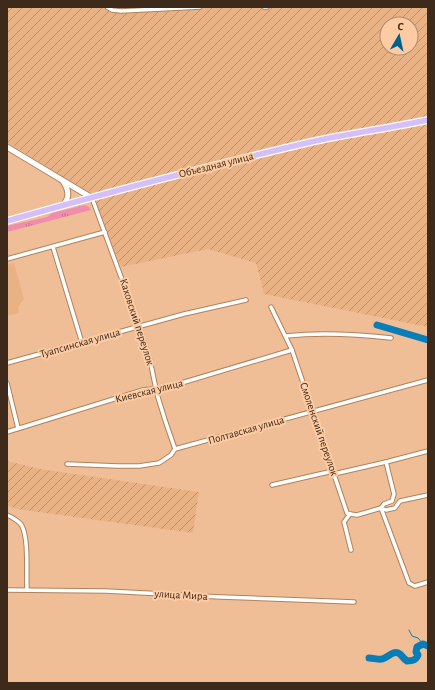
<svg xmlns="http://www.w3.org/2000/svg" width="435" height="690" font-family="'Alegreya Sans',sans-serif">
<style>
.built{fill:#e9b284}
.industrial{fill:url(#industrial-furrows);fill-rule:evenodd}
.grass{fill:url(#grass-tufts)}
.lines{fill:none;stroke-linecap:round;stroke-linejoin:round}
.stream{stroke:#087eb9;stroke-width:1}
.river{stroke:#087eb9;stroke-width:7}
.street-casing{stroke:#b0825b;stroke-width:5.5}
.secondary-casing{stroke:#b0825b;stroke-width:7}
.primary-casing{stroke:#fff;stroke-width:8}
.street{stroke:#fff;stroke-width:3.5}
.secondary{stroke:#fff;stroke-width:5}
.primary{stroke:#d5bffa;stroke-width:5.5}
.labels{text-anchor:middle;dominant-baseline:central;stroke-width:4;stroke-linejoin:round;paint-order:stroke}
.street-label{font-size:11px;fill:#3d2a1a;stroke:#fdcba3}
</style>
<defs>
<pattern id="industrial-furrows" width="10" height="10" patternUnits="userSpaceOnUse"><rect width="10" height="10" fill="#e9b284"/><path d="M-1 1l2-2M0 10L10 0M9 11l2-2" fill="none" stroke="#be916b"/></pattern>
<pattern id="grass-tufts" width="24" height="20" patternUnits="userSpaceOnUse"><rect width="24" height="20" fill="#ee8eac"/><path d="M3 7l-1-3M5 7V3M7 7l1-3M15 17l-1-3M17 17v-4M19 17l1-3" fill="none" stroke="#c2748b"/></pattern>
</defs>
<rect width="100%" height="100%" fill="#f0be96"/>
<!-- built -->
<polygon class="built" points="14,263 24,299 18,307 19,313 7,316 7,265"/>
<!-- industrial -->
<g class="industrial">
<path d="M7,7H428V117L312,139L93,194L75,184L7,142ZM387,24H411V48H387Z"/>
<polygon points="428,123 428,327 264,294 256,263 208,249 121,267 95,200 313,144 346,137"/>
<polygon points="7,461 40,469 199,492 193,533 16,509 7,505"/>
</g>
<!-- grass -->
<polygon class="grass" points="85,205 89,207 91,210 7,232 7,226 47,217 52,213"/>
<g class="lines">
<!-- stream -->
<polyline class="stream" points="409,630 412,636 418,638 423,644"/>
<!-- river -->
<g class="river">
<polyline points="377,325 428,340"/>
<path d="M369,658C373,658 379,660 382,659C388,658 393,649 400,654C402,656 404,659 407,661C413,661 416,660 418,655L416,652L417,647L423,644L428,646"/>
</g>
<!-- street casing -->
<g class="street-casing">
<g id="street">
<polyline points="107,7 112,10 121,11 200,7"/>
<polyline points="264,7 267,7"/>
<polyline points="92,198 139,326 150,360 157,394 165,420 175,449"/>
<polyline points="53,247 82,343"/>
<polyline points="7,259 105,232"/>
<polyline points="271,307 292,350 347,513 350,514 344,522 351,550"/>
<path d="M286,336C320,332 356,334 391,338"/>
<polyline points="7,363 184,314 246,300"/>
<polyline points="7,383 18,428"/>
<polyline points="7,432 143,390 168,387 292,350"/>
<polyline points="386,462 394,494 392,501 384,504 381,508 409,583 415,586 428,582"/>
<polyline points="67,464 118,466 139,466 159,463 171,455 175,449 428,380"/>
<polyline points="334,474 386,462 428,451"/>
<polyline points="272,485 333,471"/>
<polyline points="350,514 357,515 381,508 386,510 395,508 400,501 428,495"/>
<path d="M7,515C12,517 20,522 22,526C29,540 26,574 27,590"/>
<polyline points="7,590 106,591 221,597 354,602"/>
</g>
</g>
<!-- secondary casing -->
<g class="secondary-casing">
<g id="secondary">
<polyline points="7,147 92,198"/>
<path d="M64,204C69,198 69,190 64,183"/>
</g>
</g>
<!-- primary casing -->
<g class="primary-casing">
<path id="primary" d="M7,221C109,192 212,165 315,141C352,133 390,128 428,120"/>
</g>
<!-- street -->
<use href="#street" class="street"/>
<!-- secondary -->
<use href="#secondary" class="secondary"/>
<!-- primary -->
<use href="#primary" class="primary"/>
</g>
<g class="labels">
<!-- street labels -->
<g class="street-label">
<text transform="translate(216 165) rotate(-14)">Объездная улица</text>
<text transform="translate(137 322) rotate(72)">Каховский переулок</text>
<text transform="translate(80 343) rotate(-16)">Туапсинская улица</text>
<text transform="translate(149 391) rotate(-14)">Киевская улица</text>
<text transform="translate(319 429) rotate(71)">Смоленский переулок</text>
<text transform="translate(246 430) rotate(-16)">Полтавская улица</text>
<text transform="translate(181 595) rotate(3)">улица Мира</text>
</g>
</g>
<!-- border -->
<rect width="435" height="690" fill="none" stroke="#3d2a1a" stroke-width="16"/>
<!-- north arrow -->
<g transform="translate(399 36) rotate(9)"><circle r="19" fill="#fdcba3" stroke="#b08b6c"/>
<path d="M0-3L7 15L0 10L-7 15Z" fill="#006190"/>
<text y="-6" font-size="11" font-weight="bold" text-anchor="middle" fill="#3d2a1a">С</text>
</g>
</svg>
